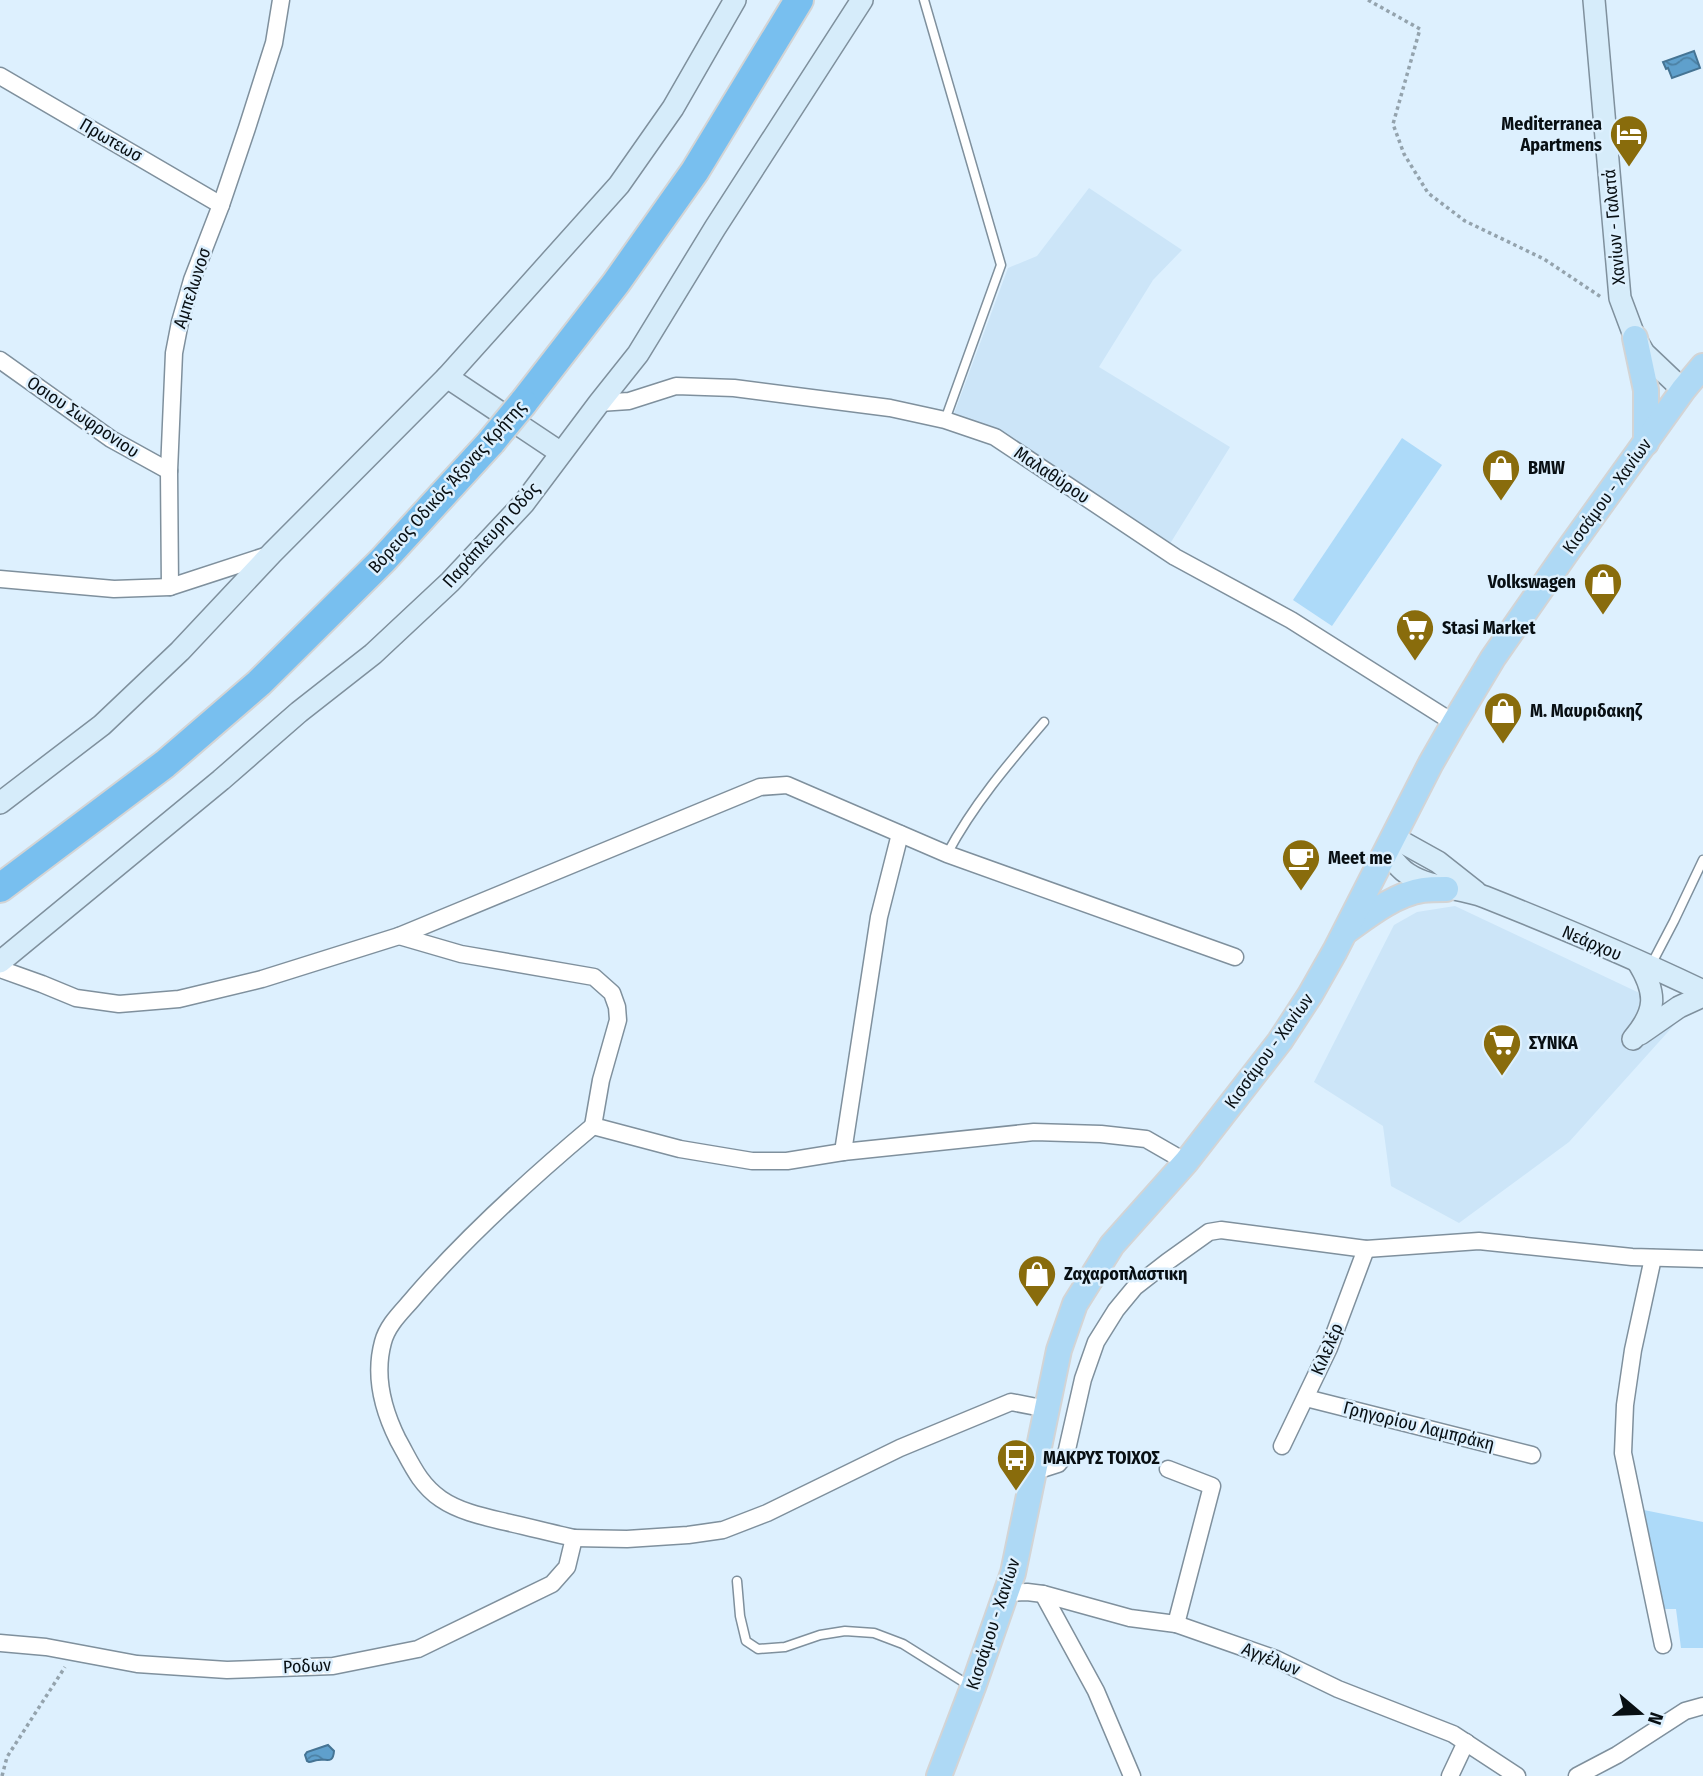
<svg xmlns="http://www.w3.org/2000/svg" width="1703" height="1776" font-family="'Fira Sans Condensed',sans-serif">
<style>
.built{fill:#cce5f8}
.garden{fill:#addaf9}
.water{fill:url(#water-waves);stroke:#457494;stroke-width:2}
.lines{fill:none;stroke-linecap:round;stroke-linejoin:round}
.lane-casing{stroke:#7f909d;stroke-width:11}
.street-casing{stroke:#7f909d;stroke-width:19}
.secondary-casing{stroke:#7f909d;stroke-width:24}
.primary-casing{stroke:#d3d4d5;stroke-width:28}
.highway-casing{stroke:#d3d4d5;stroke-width:32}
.path{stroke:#94a3ad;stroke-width:3.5;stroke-dasharray:3.5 3.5;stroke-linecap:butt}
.lane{stroke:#fff;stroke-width:8}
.street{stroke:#fff;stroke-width:16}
.secondary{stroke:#d6ecfa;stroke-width:21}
.primary{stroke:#aed9f5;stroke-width:24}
.highway{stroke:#78bfef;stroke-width:28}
.highway-bridge-casing{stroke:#d3d4d5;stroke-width:32;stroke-linecap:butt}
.highway-bridge{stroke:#78bfef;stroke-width:28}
.labels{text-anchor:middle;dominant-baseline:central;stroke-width:5;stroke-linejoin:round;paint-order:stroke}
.poi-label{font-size:18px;font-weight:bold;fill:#080f13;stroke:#ddf0fe;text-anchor:start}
.street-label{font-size:18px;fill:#080f13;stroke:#ddf0fe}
</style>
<defs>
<pattern id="water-waves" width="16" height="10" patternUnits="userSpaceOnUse" patternTransform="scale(1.75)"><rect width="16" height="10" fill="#5fa0cc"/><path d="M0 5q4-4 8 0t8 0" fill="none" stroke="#4c81a4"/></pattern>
</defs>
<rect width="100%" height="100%" fill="#ddf0fe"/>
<!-- built -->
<g class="built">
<polygon points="1089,188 1182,250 1153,280 1099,367 1230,447 1168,547 952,419 1008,268 1037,256"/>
<polygon points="1455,906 1684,1014 1569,1142 1459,1223 1391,1186 1383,1126 1314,1082 1394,925 1417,912"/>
</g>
<!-- garden -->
<g class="garden">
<polygon points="1402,438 1442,465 1332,626 1293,600"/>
<polygon points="1634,1508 1703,1522 1703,1648 1681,1648 1676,1609 1655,1609"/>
</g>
<!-- water -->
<g class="water">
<polygon points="1694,51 1700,68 1672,78 1668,68 1666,69 1663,62"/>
<path d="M328,1745L334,1751C333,1765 326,1758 318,1760C315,1760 312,1762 309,1762L307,1761L305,1755L307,1752Z"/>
</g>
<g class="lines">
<!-- lane casing -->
<g class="lane-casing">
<g id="lane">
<polyline points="924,0 1001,265 945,420"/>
<path d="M947,854C973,805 1008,764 1044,722"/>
<polyline points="1651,965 1674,921 1703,860"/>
<polyline points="737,1581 740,1616 746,1641 758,1649 785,1647 820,1635 845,1631 874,1633 903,1644 970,1686"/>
</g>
</g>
<!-- street casing -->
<g class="street-casing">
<g id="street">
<polyline points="0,76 221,205"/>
<polyline points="0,360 111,439 169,471"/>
<polyline points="599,403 629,401 676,386 734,388 890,408 945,420 995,437 1175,557 1291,620 1454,723"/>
<polyline points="0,579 114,589 170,587 268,555"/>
<polyline points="170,587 169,471 174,353 180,322 192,280 221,205 247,128 274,43 281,0"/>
<polyline points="399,936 461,954 594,977 612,993 617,1007 618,1020 601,1080 593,1126 680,1149 752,1161 787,1161 843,1152 1034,1132 1101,1134 1146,1139 1186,1162"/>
<polyline points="0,969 42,984 76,998 119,1004 179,999 262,979 399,936 760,787 787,785 947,854 1235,957"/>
<polyline points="843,1152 879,917 900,834"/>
<polyline points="1653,1258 1633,1350 1625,1405 1623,1453 1663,1645"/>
<polyline points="1306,1398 1532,1455"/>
<polyline points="1282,1446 1329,1348 1366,1249"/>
<polyline points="1168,1469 1212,1486 1176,1624"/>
<polyline points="1033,1472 1058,1464 1066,1454 1083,1379 1096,1342 1116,1310 1135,1287 1167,1262 1209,1232 1221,1230 1366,1249 1479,1241 1632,1257 1703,1259"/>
<polyline points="574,1538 627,1539 688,1535 723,1530 767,1513 900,1448 1011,1402 1047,1409"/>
<polyline points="1007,1593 1027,1592 1043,1594 1130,1618 1176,1624 1276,1659 1338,1689 1453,1734 1517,1776"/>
<polyline points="1043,1594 1096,1691 1132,1776"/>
<path d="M0,1643L46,1647L137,1664L227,1670L333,1666L418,1649L552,1584L567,1567L574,1538C551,1533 529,1527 506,1522C485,1517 460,1512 441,1499C419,1484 411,1463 398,1440C383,1410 374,1375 383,1342C388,1323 404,1310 416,1295C470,1233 531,1178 593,1126"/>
<polyline points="1450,1776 1466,1742"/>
<polyline points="1577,1776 1617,1755 1685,1711 1703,1706"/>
</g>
</g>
<!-- secondary casing -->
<g class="secondary-casing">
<g id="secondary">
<polyline points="1594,0 1620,298 1635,338 1644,353 1683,390"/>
<polyline points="447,377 561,453"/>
<polyline points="0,803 102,725 180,651 272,553 447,377 619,185 673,108 735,0"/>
<polyline points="1393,837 1438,862 1476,892"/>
<path d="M1386,850C1393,859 1398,868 1408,874C1431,889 1460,887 1485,897C1558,926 1632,957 1703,991"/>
<polyline points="0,962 221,780 299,712 373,654 450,582 524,503 599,403 638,354 715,228 862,0"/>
<polyline points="1640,1034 1679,1007 1703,996"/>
<path d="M1633,1039C1657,1011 1657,993 1638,962"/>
</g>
</g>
<!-- primary casing -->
<g class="primary-casing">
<g id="primary">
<polyline points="1635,338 1646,390 1646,443"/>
<path d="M1348,930C1370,914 1396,894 1423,890C1430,889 1438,889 1446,889"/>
<polyline points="939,1776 973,1687 1013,1573 1059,1350 1075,1304 1112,1245 1186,1162 1280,1041 1310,995 1335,951 1431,763 1454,723 1493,658 1566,553 1683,390 1703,366"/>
</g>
</g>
<!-- highway casing -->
<g class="highway-casing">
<g id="highway">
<polyline points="523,403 616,283 695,171 799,0"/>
<polyline points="0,888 165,764 259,683 383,560 491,442"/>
</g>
</g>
<!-- path -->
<g class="path">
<polyline points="1368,0 1420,29 1393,124 1404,154 1428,193 1465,221 1544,259 1601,297"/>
<polyline points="2,1776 7,1757 65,1667"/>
</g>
<!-- lane -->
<use href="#lane" class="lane"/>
<!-- street -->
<use href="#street" class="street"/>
<!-- secondary -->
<use href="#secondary" class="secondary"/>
<!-- primary -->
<use href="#primary" class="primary"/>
<!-- highway -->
<use href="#highway" class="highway"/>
<!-- highway-bridge casing -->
<g class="highway-bridge-casing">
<polyline id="highway-bridge" points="491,442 523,403"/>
</g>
<!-- highway-bridge -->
<use href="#highway-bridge" class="highway-bridge"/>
</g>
<!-- icons -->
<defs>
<g id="hotel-pin" transform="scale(2.0125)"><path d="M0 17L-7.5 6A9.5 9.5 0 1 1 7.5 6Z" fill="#896c0c" stroke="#ddf0fe"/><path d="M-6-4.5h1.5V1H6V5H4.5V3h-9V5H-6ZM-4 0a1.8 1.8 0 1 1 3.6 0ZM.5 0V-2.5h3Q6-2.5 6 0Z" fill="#fff"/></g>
<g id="shop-pin" transform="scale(2.0125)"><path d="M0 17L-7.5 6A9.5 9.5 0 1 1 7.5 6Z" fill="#896c0c" stroke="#ddf0fe"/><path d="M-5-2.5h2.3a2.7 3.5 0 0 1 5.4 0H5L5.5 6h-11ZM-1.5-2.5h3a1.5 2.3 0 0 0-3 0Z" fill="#fff"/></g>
<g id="supermarket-pin" transform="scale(2.0125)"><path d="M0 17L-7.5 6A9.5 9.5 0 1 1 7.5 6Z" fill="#896c0c" stroke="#ddf0fe"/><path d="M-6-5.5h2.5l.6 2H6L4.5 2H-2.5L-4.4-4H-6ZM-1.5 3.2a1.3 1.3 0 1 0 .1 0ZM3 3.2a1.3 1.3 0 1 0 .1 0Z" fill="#fff"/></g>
<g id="cafe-pin" transform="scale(2.0125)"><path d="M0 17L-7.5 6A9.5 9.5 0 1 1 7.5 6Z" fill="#896c0c" stroke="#ddf0fe"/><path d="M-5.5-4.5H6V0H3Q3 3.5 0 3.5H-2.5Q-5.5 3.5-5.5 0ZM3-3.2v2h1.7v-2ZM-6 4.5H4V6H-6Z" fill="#fff"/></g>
<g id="bus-pin" transform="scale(2.0125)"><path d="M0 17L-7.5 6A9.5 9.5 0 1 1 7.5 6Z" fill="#896c0c" stroke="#ddf0fe"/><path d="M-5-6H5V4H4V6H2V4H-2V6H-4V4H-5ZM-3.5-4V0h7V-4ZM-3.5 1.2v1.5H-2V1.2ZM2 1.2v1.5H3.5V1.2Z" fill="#fff"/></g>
</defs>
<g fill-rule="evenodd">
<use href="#hotel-pin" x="1629" y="134"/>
<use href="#shop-pin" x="1501" y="468"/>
<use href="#shop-pin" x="1603" y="582"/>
<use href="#supermarket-pin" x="1415" y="628"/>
<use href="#shop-pin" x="1503" y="711"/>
<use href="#cafe-pin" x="1301" y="858"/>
<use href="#supermarket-pin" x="1502" y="1043"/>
<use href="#shop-pin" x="1037" y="1274"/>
<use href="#bus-pin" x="1016" y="1458"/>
</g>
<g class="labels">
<!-- poi labels -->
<g class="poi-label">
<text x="1602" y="124" text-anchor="end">Mediterranea<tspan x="1602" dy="21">Apartmens</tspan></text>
<text x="1528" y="468">BMW</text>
<text x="1576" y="582" text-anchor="end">Volkswagen</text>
<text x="1442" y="628">Stasi Market</text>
<text x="1530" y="711">Μ. Μαυριδακηζ</text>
<text x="1328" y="858">Meet me</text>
<text x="1529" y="1043">ΣΥΝΚΑ</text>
<text x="1064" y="1274">Ζαχαροπλαστικη</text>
<text x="1043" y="1458">ΜΑΚΡΥΣ ΤΟΙΧΟΣ</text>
</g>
<!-- street labels -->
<g class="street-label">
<text transform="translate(111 140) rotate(30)">Πρωτεωσ</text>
<text transform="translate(1614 227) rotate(-95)">Χανίων - Γαλατά</text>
<text transform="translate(192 288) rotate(-72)">Αμπελωνοσ</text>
<text transform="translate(83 417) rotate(34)">Οσιου Σωφρονιου</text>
<text transform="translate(1052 475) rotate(34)">Μαλαθύρου</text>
<text transform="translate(447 487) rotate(-48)">Βόρειος Οδικός Άξονας Κρήτης</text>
<text transform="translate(1607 496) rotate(-54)">Κισσάμου - Χανίων</text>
<text transform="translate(491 535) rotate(-48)">Παράπλευρη Οδός</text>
<text transform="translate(1592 943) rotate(23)">Νεάρχου</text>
<text transform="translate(1269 1051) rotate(-54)">Κισσάμου - Χανίων</text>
<text transform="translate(1327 1349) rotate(-67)">Κιλελέρ</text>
<text transform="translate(1419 1426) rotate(14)">Γρηγορίου Λαμπράκη</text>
<text transform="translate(993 1624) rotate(-72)">Κισσάμου - Χανίων</text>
<text transform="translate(1271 1659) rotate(22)">Αγγέλων</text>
<text transform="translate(307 1666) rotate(-3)">Ροδων</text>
</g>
</g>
<!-- north arrow -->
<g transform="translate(1640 1713) rotate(109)" stroke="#ddf0fe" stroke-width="5" paint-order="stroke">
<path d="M0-5L12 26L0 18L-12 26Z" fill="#080f13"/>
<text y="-10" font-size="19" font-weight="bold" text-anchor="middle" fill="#080f13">N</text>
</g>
</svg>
